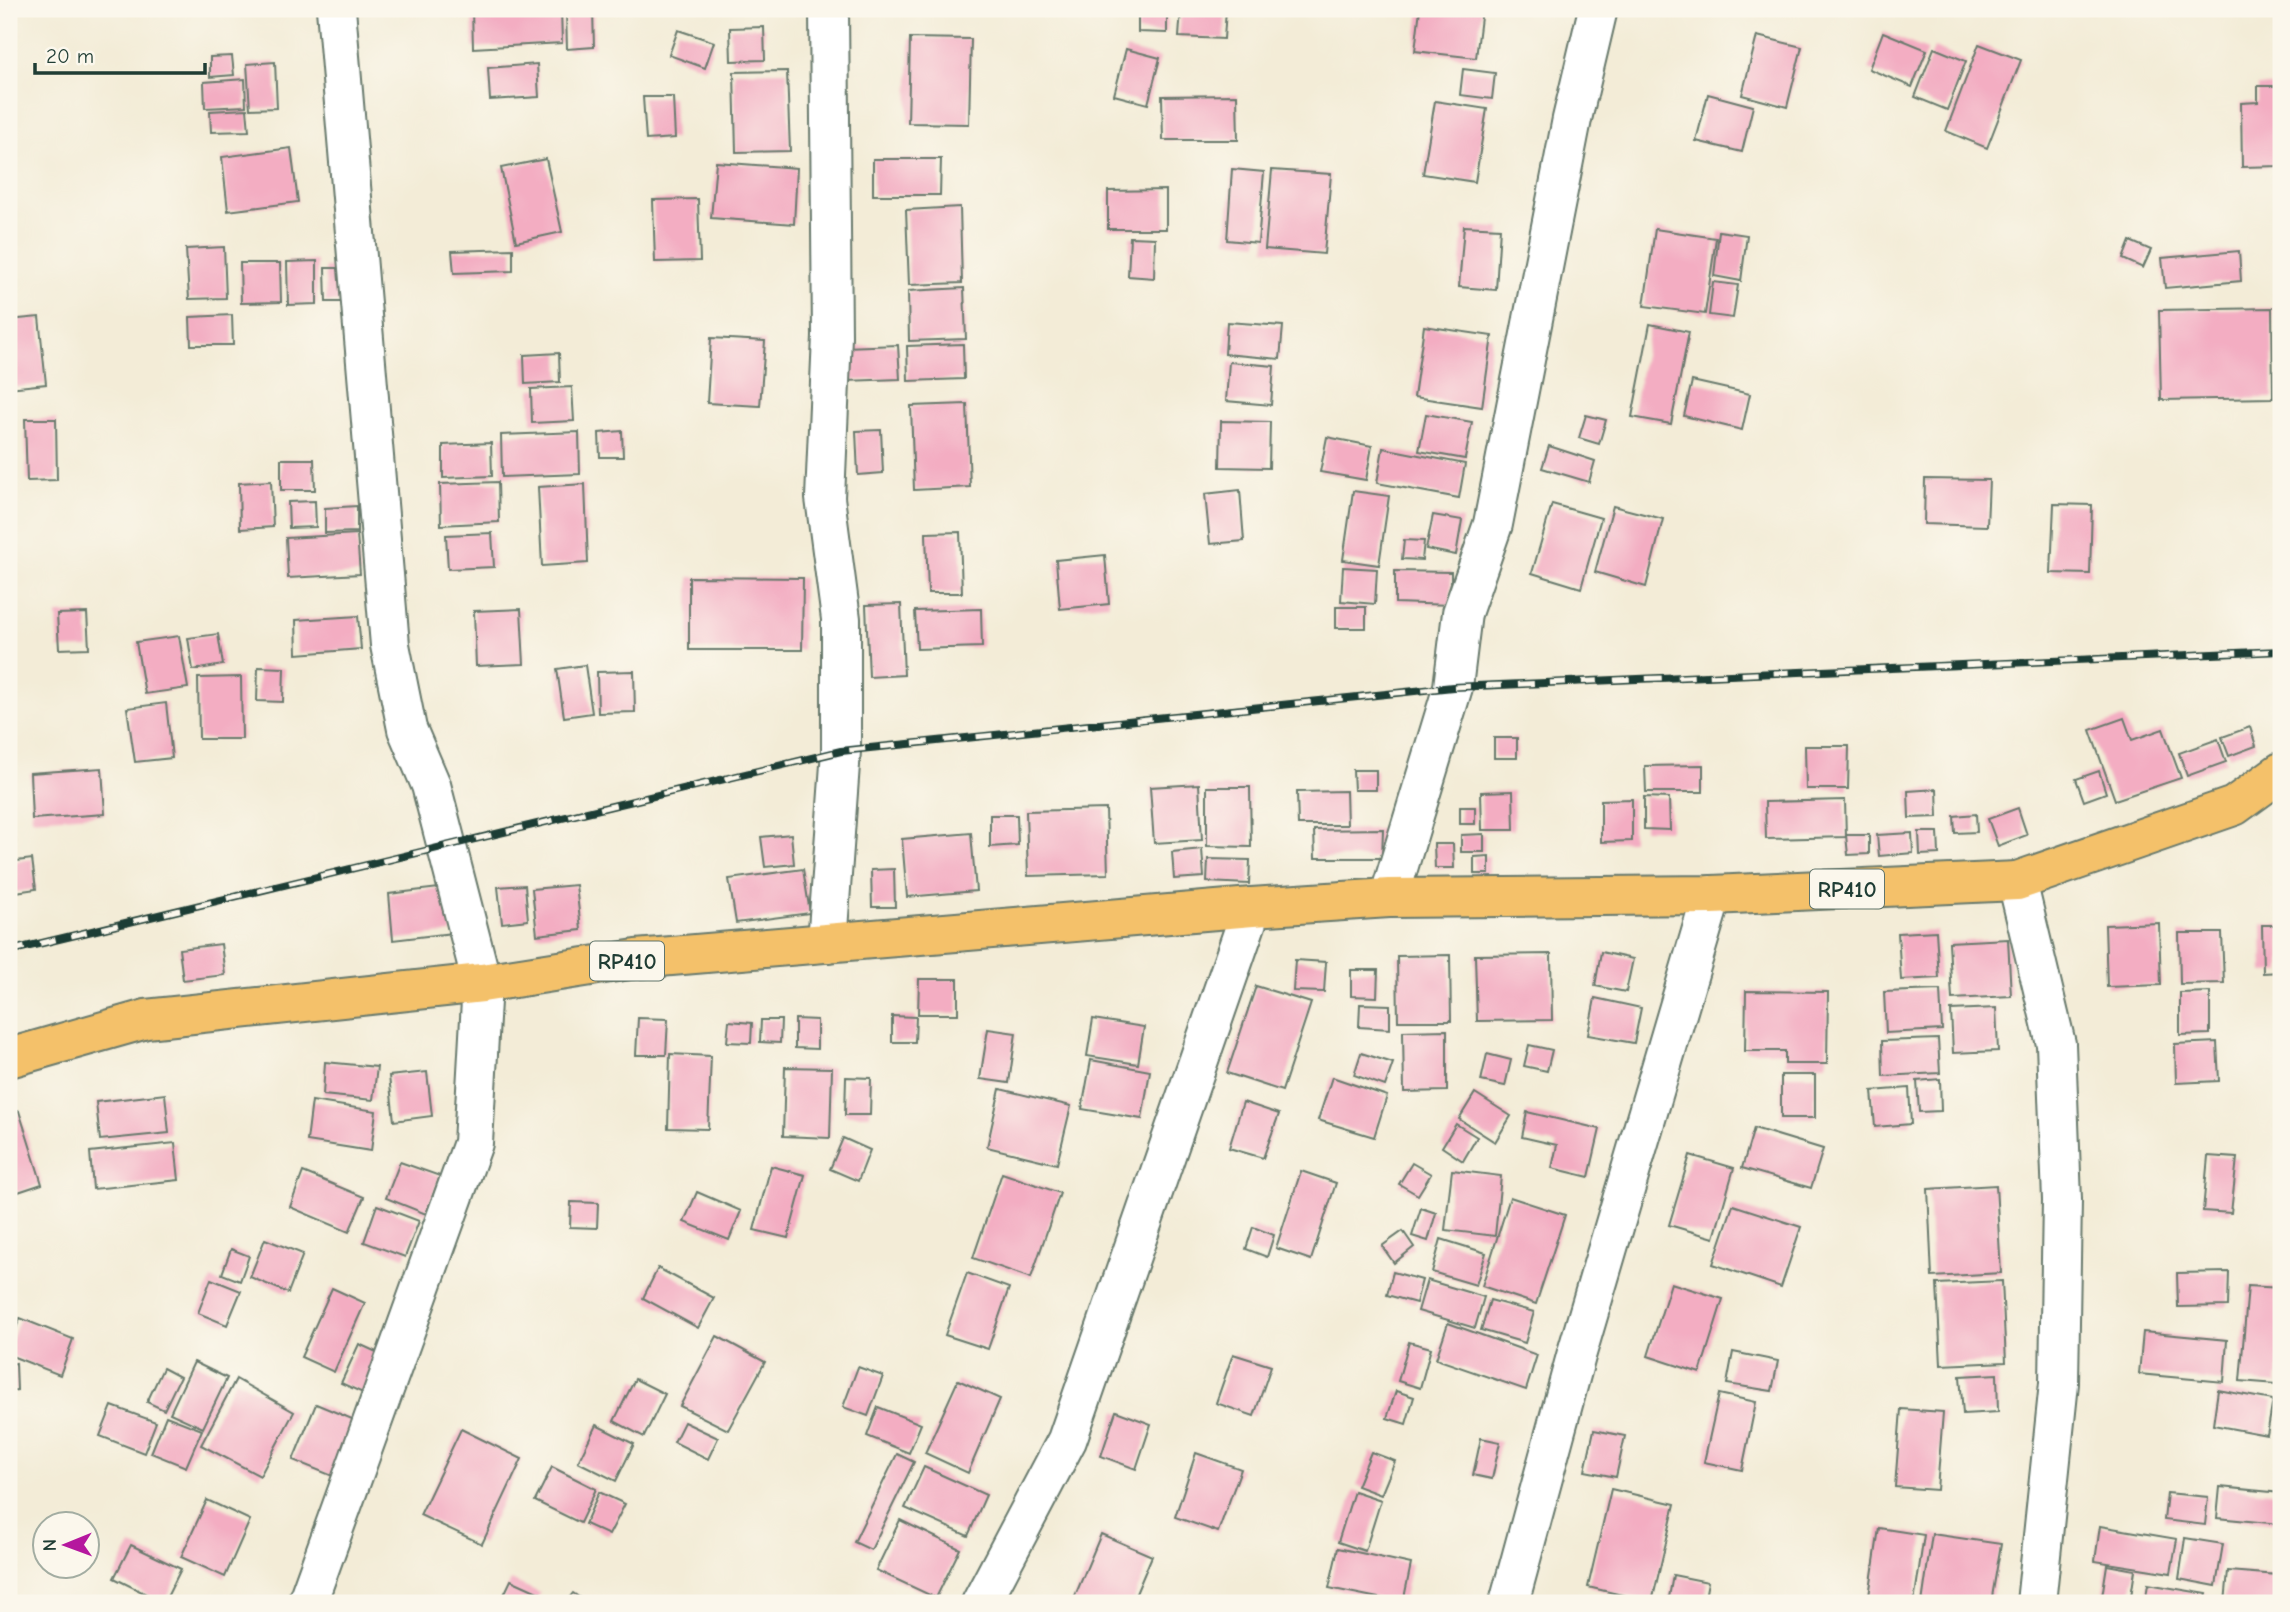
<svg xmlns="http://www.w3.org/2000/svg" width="2290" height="1612" font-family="'Comic Neue',sans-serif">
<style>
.building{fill:#f3adc2}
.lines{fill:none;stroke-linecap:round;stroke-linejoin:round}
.street-casing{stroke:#697a6d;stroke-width:42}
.primary-casing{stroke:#697a6d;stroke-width:42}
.street{stroke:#fff;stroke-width:38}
.primary{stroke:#f4c16b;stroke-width:38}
.rail-casing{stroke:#1f3d34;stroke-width:8}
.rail{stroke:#fbf7ec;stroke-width:5;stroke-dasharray:16;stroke-linecap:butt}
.labels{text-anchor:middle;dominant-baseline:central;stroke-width:5;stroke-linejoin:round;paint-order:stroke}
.shield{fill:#fbf7ec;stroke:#61756b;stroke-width:2}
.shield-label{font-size:23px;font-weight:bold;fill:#1f3d34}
</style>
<rect width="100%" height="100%" fill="#fbf7ec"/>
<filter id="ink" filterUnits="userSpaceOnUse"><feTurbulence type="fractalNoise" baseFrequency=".0143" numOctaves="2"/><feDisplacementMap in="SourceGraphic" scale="14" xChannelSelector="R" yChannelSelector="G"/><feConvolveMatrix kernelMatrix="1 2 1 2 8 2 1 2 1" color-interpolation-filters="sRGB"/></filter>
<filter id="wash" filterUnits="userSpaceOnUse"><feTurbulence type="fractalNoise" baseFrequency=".00686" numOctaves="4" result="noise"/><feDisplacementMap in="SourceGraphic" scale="28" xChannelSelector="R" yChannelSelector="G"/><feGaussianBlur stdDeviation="1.57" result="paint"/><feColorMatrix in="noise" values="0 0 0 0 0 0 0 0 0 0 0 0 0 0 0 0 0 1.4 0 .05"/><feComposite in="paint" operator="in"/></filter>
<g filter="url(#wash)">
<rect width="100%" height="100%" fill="#f3ecd7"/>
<g id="blocks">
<!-- building -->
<g class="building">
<polygon points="472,9 561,9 562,43 473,48"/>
<polygon points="1138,9 1167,11 1167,33 1138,32"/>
<polygon points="1181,9 1226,9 1224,39 1179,37"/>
<polygon points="1420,9 1482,9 1476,58 1415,51"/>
<polygon points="593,10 594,47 567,49 566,11"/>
<polygon points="764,27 765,60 731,61 730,28"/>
<polygon points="678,30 714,42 705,68 669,55"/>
<polygon points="1883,32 1927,50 1912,87 1869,69"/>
<polygon points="1757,36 1802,47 1787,107 1742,95"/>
<polygon points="910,38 971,39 969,124 908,123"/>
<polygon points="1979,44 2021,60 1987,148 1946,131"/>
<polygon points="1934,48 1966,61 1947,110 1915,97"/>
<polygon points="1126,49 1160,58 1148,104 1114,95"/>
<polygon points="232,56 234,75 210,77 210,57"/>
<polygon points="275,62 277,108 250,109 247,64"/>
<polygon points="537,64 539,97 490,100 488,68"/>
<polygon points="1463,69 1495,73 1492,99 1460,95"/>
<polygon points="787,71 790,151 736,152 734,72"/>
<polygon points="245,79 246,106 205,108 204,82"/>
<polygon points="2258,86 2281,86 2281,166 2242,167 2241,103 2258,102"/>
<polygon points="1708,94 1753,106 1742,152 1696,141"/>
<polygon points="1237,95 1238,140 1163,140 1162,96"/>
<polygon points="643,97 673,97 675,138 646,140"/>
<polygon points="1435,101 1487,109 1475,182 1423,174"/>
<polygon points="247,109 249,131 211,132 210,111"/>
<polygon points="291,148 298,202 228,211 222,157"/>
<polygon points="9,150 11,150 15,252 9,252"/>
<polygon points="546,159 562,232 516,242 501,168"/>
<polygon points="873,159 941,159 940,195 873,195"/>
<polygon points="716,162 797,168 794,224 711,218"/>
<polygon points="1232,169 1264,172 1258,243 1227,240"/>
<polygon points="1272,170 1331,174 1324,254 1265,249"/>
<polygon points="1166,190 1166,229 1108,229 1108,191"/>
<polygon points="698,199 700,261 655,262 653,200"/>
<polygon points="960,207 962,283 909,285 906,210"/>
<polygon points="1464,226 1500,228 1496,290 1459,287"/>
<polygon points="1655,229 1716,238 1705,314 1644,306"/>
<polygon points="1719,231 1747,235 1741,281 1714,276"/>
<polygon points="1130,237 1155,238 1154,278 1128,276"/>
<polygon points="2130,241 2151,250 2143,268 2123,259"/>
<polygon points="224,247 226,298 189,299 186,249"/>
<polygon points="513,249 513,271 454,273 452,251"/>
<polygon points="2239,251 2241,281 2165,288 2162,258"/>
<polygon points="317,261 317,304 288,305 287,262"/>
<polygon points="240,263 280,263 281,302 241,303"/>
<polygon points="325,268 345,268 345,302 326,302"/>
<polygon points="1713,282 1738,285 1733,318 1709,315"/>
<polygon points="964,288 966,339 909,341 908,291"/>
<polygon points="2272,308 2273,398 2161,400 2159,310"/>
<polygon points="232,315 233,345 191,345 190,317"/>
<polygon points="39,317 46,384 9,388 9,320"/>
<polygon points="1227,322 1283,326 1280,359 1225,354"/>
<polygon points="1650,324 1689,332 1671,424 1632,417"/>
<polygon points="1424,326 1492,336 1482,407 1414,397"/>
<polygon points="711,338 765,341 760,406 707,403"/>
<polygon points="963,344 964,379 908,381 907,346"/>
<polygon points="898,345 900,379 846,381 845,347"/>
<polygon points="559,353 560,382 525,384 524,355"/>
<polygon points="1229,362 1274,366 1271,405 1226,401"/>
<polygon points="1692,381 1750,394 1742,430 1684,416"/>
<polygon points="572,387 574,421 532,423 531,389"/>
<polygon points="967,404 970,487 914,490 911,406"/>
<polygon points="1426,414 1472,422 1465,459 1419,451"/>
<polygon points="1586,415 1606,420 1599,444 1579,438"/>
<polygon points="25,419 56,419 57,480 27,481"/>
<polygon points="1221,421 1270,422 1269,468 1220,467"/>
<polygon points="881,430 883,473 858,475 856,431"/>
<polygon points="622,431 623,457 600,457 599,433"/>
<polygon points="579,432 580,474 502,477 501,435"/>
<polygon points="1327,437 1372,446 1366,480 1320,472"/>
<polygon points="491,443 492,476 443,478 443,445"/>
<polygon points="1549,446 1595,461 1589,482 1542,468"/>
<polygon points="1383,448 1465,464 1459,498 1377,483"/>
<polygon points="281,459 314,459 315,490 281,490"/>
<polygon points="1925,479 1989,480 1987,526 1924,524"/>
<polygon points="271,481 273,527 240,529 239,483"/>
<polygon points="498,482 499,522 441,525 440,484"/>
<polygon points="585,484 588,563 542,566 538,487"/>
<polygon points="1240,490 1244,541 1210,544 1205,494"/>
<polygon points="1353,491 1389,496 1379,565 1343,560"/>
<polygon points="315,501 316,527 289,528 288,502"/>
<polygon points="1552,504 1601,518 1581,588 1532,573"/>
<polygon points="2054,504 2092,505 2090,574 2051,573"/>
<polygon points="357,506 357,532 325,533 325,508"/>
<polygon points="1613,506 1663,519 1646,587 1595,572"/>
<polygon points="1433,515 1462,520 1456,555 1426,549"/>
<polygon points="960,532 962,593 928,593 926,533"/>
<polygon points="492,533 494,567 448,569 446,535"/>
<polygon points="357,534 360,574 288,578 286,538"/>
<polygon points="1404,540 1424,541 1422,560 1402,559"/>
<polygon points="1105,555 1109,604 1060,609 1056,560"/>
<polygon points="1343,567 1377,569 1375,604 1341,601"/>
<polygon points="1395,571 1451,572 1451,605 1395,603"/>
<polygon points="689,577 803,578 802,650 689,650"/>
<polygon points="901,604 904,675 869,677 866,605"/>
<rect x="1336" y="607" width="30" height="21"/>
<polygon points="521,609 524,664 476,666 474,611"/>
<polygon points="981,609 982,647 917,649 915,611"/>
<polygon points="87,613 89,648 59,649 57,614"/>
<polygon points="358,616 361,649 297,654 296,620"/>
<polygon points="218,634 223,665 193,670 188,638"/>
<polygon points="179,636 188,688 145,694 136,642"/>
<polygon points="585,665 592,713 564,717 557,669"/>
<polygon points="258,667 284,668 283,702 257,701"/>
<polygon points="634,671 635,712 598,713 597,672"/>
<polygon points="241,677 242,739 199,739 198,678"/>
<polygon points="166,703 172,758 135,762 127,708"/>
<polygon points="2124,718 2132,740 2163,729 2181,778 2115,800 2090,730"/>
<polygon points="2250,727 2256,746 2229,756 2222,737"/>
<rect x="1494" y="738" width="23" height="20"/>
<polygon points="2218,739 2226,762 2187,776 2179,753"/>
<polygon points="1805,746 1849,746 1848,789 1806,789"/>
<polygon points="1703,765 1703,792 1646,792 1645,766"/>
<polygon points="102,768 105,814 32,819 30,773"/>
<polygon points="1353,770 1376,770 1376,790 1354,790"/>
<polygon points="2099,771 2106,793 2084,801 2076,779"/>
<polygon points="1199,784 1202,840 1154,843 1150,787"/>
<polygon points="1207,787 1250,787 1251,847 1207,846"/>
<polygon points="1937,789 1938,817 1909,818 1908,791"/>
<polygon points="1346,791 1347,825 1298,825 1297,792"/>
<polygon points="1513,791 1514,830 1482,830 1481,792"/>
<polygon points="1644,797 1669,798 1670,830 1644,829"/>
<polygon points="1632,799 1632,841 1601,842 1601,800"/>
<polygon points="1845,800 1846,837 1766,839 1765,802"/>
<rect x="1460" y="807" width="15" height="17"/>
<polygon points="2018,808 2027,835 1998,846 1988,819"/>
<polygon points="1106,809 1108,874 1028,876 1026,811"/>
<polygon points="1976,814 1977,832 1955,833 1954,816"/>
<polygon points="990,815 1017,815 1018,845 990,847"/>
<polygon points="1383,829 1382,858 1315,858 1314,830"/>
<polygon points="1919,832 1938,832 1939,854 1920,855"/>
<polygon points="971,833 976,891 907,897 902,839"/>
<polygon points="1912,833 1913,853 1879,856 1877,835"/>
<polygon points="791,834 794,864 765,867 761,837"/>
<polygon points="1484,834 1484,852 1461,852 1461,835"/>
<polygon points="1846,835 1869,835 1869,854 1848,855"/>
<polygon points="1434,844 1453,844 1454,868 1435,868"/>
<polygon points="1202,849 1204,877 1174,879 1172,852"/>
<polygon points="1489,856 1489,874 1474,874 1474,857"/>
<polygon points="32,859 36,889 9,893 9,862"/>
<polygon points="1208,859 1250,860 1249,884 1207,882"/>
<polygon points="803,869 810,913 736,923 729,879"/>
<polygon points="894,869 895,907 872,907 871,870"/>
<polygon points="525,885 528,920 502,923 498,887"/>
<polygon points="576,885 581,930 537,935 532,889"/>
<polygon points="447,887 452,933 393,940 389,894"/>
<polygon points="2159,923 2161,985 2107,987 2105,925"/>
<polygon points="2262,925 2281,925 2281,972 2263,973"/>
<polygon points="1936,931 1939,978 1901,980 1898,933"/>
<polygon points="2179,933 2222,933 2224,983 2180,984"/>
<polygon points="2008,939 2011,996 1952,999 1949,942"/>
<polygon points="221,944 225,975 183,980 179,949"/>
<polygon points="1601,952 1633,959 1626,992 1595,986"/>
<polygon points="1551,954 1552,1020 1477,1021 1475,955"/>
<polygon points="1450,955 1451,1021 1398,1021 1397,956"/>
<polygon points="1295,960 1326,962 1324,992 1293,991"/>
<polygon points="1351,970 1378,970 1377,997 1351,996"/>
<polygon points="919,979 958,979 958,1014 918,1014"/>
<polygon points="1256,986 1311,1003 1282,1091 1227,1073"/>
<polygon points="1940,990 1942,1030 1886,1033 1884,992"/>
<polygon points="1746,991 1828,992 1827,1064 1785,1064 1785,1051 1745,1051"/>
<polygon points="2210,992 2210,1034 2180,1035 2180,993"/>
<polygon points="1595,998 1641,1008 1634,1043 1588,1035"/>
<polygon points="1360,1004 1390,1005 1390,1029 1359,1027"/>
<polygon points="1996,1008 1998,1051 1953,1053 1951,1010"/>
<polygon points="892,1016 916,1017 915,1042 892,1042"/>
<polygon points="638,1018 668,1019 666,1055 636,1055"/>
<polygon points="795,1019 817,1020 817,1049 795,1048"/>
<polygon points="1093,1019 1144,1027 1138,1064 1087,1056"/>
<polygon points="761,1020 781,1020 780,1043 760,1042"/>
<polygon points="729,1021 752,1023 751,1043 727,1042"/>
<polygon points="988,1029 1016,1033 1009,1083 980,1079"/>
<polygon points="1447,1030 1447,1091 1404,1092 1403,1031"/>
<polygon points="1938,1039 1940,1073 1883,1076 1882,1041"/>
<polygon points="2217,1042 2219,1081 2176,1083 2175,1044"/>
<polygon points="1529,1045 1552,1050 1547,1071 1524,1066"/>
<polygon points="1361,1053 1393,1063 1385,1086 1354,1075"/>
<polygon points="670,1054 711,1056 708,1129 668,1128"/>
<polygon points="1487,1054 1511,1060 1505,1086 1481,1081"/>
<polygon points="1091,1060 1150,1071 1142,1119 1082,1109"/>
<polygon points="325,1062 377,1067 373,1100 323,1095"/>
<polygon points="785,1067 832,1068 830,1138 783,1136"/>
<polygon points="427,1072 432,1116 394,1121 389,1076"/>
<rect x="1781" y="1075" width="34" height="43"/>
<polygon points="846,1077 871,1078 870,1115 845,1115"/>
<polygon points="1332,1077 1387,1096 1374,1137 1318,1120"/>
<polygon points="1940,1079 1941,1111 1919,1112 1917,1081"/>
<polygon points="1909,1088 1911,1124 1875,1127 1872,1091"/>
<polygon points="1000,1089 1071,1106 1057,1164 987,1147"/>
<polygon points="1475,1093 1511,1116 1495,1142 1459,1119"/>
<polygon points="165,1094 169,1133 100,1140 96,1102"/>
<polygon points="312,1101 376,1111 371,1151 307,1141"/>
<polygon points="1243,1102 1279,1114 1263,1158 1229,1148"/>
<polygon points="19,1111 42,1184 9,1195 9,1114"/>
<polygon points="1527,1112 1600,1129 1589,1177 1552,1168 1557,1145 1522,1137"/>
<polygon points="1456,1124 1477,1137 1463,1161 1442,1147"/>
<polygon points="1754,1128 1823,1149 1811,1188 1742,1168"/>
<polygon points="843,1138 870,1150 858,1181 830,1169"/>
<polygon points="175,1143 179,1180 93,1189 90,1152"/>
<polygon points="1690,1155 1734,1168 1714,1238 1669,1225"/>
<polygon points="2208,1156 2237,1158 2231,1213 2203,1211"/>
<polygon points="400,1162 440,1176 426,1214 386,1198"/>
<polygon points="1412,1163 1431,1174 1418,1195 1399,1184"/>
<polygon points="771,1166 805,1175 788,1238 754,1230"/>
<polygon points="1452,1170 1501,1176 1495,1236 1445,1230"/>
<polygon points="1301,1171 1336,1183 1311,1260 1276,1248"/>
<polygon points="303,1172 364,1197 349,1232 290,1207"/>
<polygon points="1002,1173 1060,1193 1031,1278 973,1258"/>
<polygon points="1996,1185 2001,1273 1932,1277 1928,1189"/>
<polygon points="697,1192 741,1211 729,1240 684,1222"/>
<polygon points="1510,1197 1565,1215 1536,1304 1482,1286"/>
<polygon points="571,1202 598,1203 597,1228 570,1227"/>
<polygon points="377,1205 419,1221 405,1257 364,1242"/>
<polygon points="1733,1205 1801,1227 1781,1287 1713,1264"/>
<polygon points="1421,1208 1436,1213 1428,1241 1412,1236"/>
<polygon points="1253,1227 1274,1235 1267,1257 1246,1249"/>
<polygon points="1403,1231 1414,1247 1394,1263 1382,1246"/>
<polygon points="265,1239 303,1254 288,1293 250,1277"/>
<polygon points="1441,1239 1486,1253 1476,1285 1432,1272"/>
<polygon points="231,1249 249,1256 240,1281 222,1274"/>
<polygon points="658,1268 714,1298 698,1328 643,1298"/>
<polygon points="1393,1272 1422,1280 1416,1303 1387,1295"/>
<polygon points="2229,1272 2228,1306 2178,1307 2177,1273"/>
<polygon points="967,1273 1009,1288 988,1349 945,1335"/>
<polygon points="211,1279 241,1291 227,1325 198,1313"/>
<polygon points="1427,1280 1484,1297 1475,1328 1418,1311"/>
<polygon points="2002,1281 2006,1362 1941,1365 1937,1284"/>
<polygon points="1671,1283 1723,1299 1700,1373 1648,1356"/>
<polygon points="2248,1286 2281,1288 2281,1326 2277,1384 2240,1381"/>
<polygon points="332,1288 365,1303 334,1372 301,1357"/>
<polygon points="1490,1300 1534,1312 1525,1343 1481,1330"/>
<polygon points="20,1318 73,1339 60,1375 9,1355 9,1347"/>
<polygon points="1448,1323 1537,1355 1526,1390 1436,1359"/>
<polygon points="2143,1332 2227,1340 2224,1382 2139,1374"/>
<polygon points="717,1336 765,1362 728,1430 680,1406"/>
<polygon points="1409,1342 1431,1348 1420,1388 1398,1381"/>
<polygon points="359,1344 383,1355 365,1394 341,1383"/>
<polygon points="1733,1352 1778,1361 1772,1391 1727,1384"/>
<polygon points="1233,1354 1271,1366 1254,1416 1216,1403"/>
<polygon points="194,1362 227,1378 203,1428 170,1413"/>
<polygon points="16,1363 17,1390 9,1391 9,1364"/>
<polygon points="858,1367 883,1376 868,1416 843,1407"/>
<polygon points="163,1368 180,1377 164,1410 147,1402"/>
<polygon points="1997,1374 1998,1412 1963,1414 1960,1376"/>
<polygon points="236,1379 294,1412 260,1476 201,1445"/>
<polygon points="635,1379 665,1394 644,1437 614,1421"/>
<polygon points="958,1380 1000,1399 968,1473 925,1453"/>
<polygon points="2218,1390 2273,1400 2267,1435 2213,1425"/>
<polygon points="1396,1391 1414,1397 1406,1424 1387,1418"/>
<polygon points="1719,1394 1756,1402 1742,1470 1704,1462"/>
<polygon points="316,1404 357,1421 335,1477 293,1460"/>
<polygon points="112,1406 156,1422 144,1453 100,1436"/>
<polygon points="878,1407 921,1424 909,1453 867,1436"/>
<polygon points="1901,1409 1943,1412 1937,1490 1895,1487"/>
<polygon points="1116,1411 1151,1424 1136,1469 1101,1456"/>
<polygon points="166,1416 202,1430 186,1467 151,1453"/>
<polygon points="684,1422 718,1438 708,1459 674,1442"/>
<polygon points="596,1425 634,1444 616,1481 578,1462"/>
<polygon points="461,1429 522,1459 482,1544 420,1515"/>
<polygon points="1594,1430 1625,1436 1616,1477 1585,1471"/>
<polygon points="1481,1438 1500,1442 1492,1479 1473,1475"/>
<polygon points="1371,1452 1395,1461 1381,1495 1357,1486"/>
<polygon points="1196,1453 1241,1469 1218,1532 1175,1517"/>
<polygon points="897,1454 914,1462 871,1550 854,1542"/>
<polygon points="552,1467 596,1489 580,1523 535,1501"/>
<polygon points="924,1467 986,1495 968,1536 905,1508"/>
<polygon points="2220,1487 2281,1493 2280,1524 2217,1518"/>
<polygon points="1611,1489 1675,1504 1652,1602 1588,1587"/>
<polygon points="1354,1491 1381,1500 1365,1551 1338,1542"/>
<polygon points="599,1492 625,1504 609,1535 585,1524"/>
<polygon points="2167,1493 2208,1497 2205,1525 2164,1520"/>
<polygon points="207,1500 250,1520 225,1577 181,1557"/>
<polygon points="900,1520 960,1549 936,1598 876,1570"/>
<polygon points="2100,1526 2177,1539 2171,1573 2095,1561"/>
<polygon points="1879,1528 1924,1535 1914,1603 1868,1603"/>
<polygon points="1101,1534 1152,1556 1132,1603 1072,1603"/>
<polygon points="1932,1534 2001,1544 1991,1603 1922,1603"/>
<polygon points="2185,1538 2223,1544 2216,1586 2179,1579"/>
<polygon points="131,1545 181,1569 164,1603 114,1578"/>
<polygon points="1338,1548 1411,1564 1403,1603 1329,1588"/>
<polygon points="2107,1565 2135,1570 2130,1603 2101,1603"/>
<polygon points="2228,1571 2278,1575 2275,1603 2225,1603"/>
<polygon points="1673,1575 1708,1582 1704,1603 1668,1603"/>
<polygon points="511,1580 540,1593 535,1603 500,1603"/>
<polygon points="2148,1584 2207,1594 2205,1603 2145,1603"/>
<polygon points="573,1593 587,1603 565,1603"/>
</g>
</g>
</g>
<g filter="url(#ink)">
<use href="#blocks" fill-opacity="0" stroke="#697a6d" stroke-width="2"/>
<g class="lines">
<!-- street casing -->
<g class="street-casing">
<g id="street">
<polyline points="2017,881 2056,1044 2062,1200 2059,1383 2036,1603"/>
<polyline points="1389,898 1453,687 1462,613 1493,524 1572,119 1598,9"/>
<polyline points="827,943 841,751 841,619 825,498 832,336 829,9"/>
<polyline points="307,1603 473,1143 482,983 431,785 407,729 390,645 336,9"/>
<polyline points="981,1603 1067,1440 1252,907"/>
<polyline points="1509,1603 1576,1356 1712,895"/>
</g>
</g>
<!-- primary casing -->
<g class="primary-casing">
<polyline id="primary" points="9,1058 146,1019 482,983 636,959 1252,907 1389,898 1712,895 2017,881 2234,806 2281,772"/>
</g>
<!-- street -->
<use href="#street" class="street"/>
<!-- primary -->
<use href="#primary" class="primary"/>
<!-- rail casing -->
<g class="rail-casing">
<polyline id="rail" points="9,951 841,751 1453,687 2281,651"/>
</g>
<!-- rail -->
<use href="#rail" class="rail"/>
</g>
</g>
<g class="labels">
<!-- shield labels -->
<g class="shield">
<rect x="1810" y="869.5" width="74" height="39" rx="5"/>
<rect x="590" y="941.5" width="74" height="39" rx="5"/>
</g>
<g class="shield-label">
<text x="1847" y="889">RP410</text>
<text x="627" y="961">RP410</text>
</g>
</g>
<!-- margin -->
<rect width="2290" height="1612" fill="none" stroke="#fbf7ec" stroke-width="35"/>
<!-- north arrow -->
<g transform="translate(66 1545) rotate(269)"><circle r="33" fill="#fbf7ec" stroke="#a3ada2" stroke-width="2"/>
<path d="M0-5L12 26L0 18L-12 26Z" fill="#b5179e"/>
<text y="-10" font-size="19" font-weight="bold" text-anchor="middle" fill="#1f3d34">N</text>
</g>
<!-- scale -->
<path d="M35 63v10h170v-10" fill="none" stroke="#1f3d34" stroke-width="3.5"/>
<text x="46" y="63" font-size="21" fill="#1f3d34" stroke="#fbf7ec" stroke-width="5" paint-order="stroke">20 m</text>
</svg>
